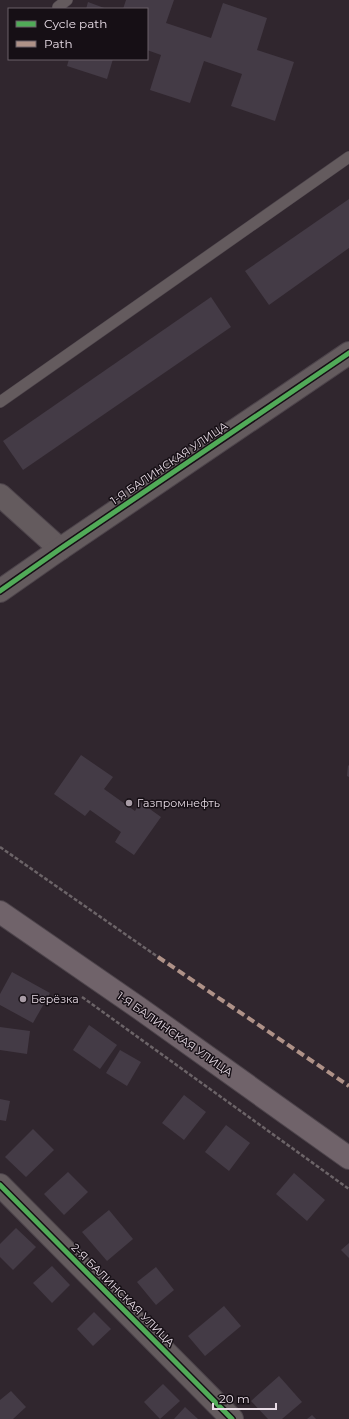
<svg xmlns="http://www.w3.org/2000/svg" width="349" height="1419" font-family="Montserrat,sans-serif">
<style>
.building{fill:#443b46}
.lines{fill:none;stroke-linecap:round;stroke-linejoin:round}
.lane-casing{stroke:#4d444b;stroke-width:12}
.street-casing{stroke:#4d444b;stroke-width:24}
.primary-casing{stroke:#4d444b;stroke-width:24}
.path{stroke:#6c6468;stroke-width:2.5;stroke-dasharray:4 2;stroke-linecap:butt}
.lane{stroke:#645b5e;stroke-width:11}
.street{stroke:#645b5e;stroke-width:22}
.primary{stroke:#70636a;stroke-width:22}
.quiet{stroke:#af9288;stroke-width:4;stroke-dasharray:8 4;stroke-linecap:butt}
.cycleway-casing{stroke:#160f15;stroke-width:8}
.cycleway{stroke:#51ab58;stroke-width:5}
.poi-dot{fill:#a89ca6;stroke:#160f15;stroke-width:1.5}
.labels{text-anchor:middle;dominant-baseline:central;stroke-width:3;stroke-linejoin:round;paint-order:stroke}
.street-label{font-size:11px;fill:#e8dce6;stroke:#160f15}
.poi-label{font-size:11px;fill:#e8dce6;stroke:#160f15;text-anchor:start}
</style>
<rect width="100%" height="100%" fill="#30262e"/>
<!-- building -->
<g class="building">
<polygon points="126,0 174,0 166,23 211,38 223,3 267,18 257,50 294,62 275,121 231,106 242,74 204,61 190,103 150,90 161,55 147,50 147,9 123,9"/>
<polygon points="88,2 107,9 86,9"/>
<polygon points="69,59 113,59 107,79 67,66"/>
<polygon points="349,199 349,248 269,305 245,271"/>
<polygon points="211,297 231,327 23,470 3,441"/>
<polygon points="81,755 113,777 104,789 135,811 140,802 161,817 134,855 115,842 121,832 90,810 85,816 54,794"/>
<polygon points="348,765 349,766 349,777 347,776"/>
<polygon points="12,972 50,993 33,1023 0,1005 0,994"/>
<polygon points="89,1025 117,1045 100,1069 73,1050"/>
<polygon points="0,1027 30,1031 27,1054 0,1050"/>
<polygon points="120,1050 141,1062 127,1086 106,1073"/>
<polygon points="184,1095 206,1112 184,1140 162,1123"/>
<polygon points="0,1099 10,1101 6,1121 0,1120"/>
<polygon points="226,1125 250,1143 229,1171 205,1152"/>
<polygon points="33,1129 54,1150 26,1177 5,1157"/>
<polygon points="68,1172 88,1192 64,1215 44,1194"/>
<polygon points="294,1173 325,1200 307,1221 276,1194"/>
<polygon points="109,1210 133,1239 107,1261 82,1232"/>
<polygon points="16,1228 36,1247 13,1270 0,1257 0,1244"/>
<polygon points="349,1243 349,1258 341,1250"/>
<polygon points="52,1266 70,1285 52,1303 33,1283"/>
<polygon points="156,1267 174,1290 156,1305 137,1282"/>
<polygon points="224,1306 241,1326 205,1356 188,1336"/>
<polygon points="94,1312 111,1329 93,1346 77,1329"/>
<polygon points="279,1376 302,1402 282,1419 268,1419 251,1401"/>
<polygon points="163,1384 180,1401 160,1419 144,1402"/>
<polygon points="11,1391 26,1407 13,1419 0,1419 0,1400"/>
<polygon points="185,1407 198,1419 174,1419"/>
<polygon points="312,1415 316,1419 307,1419"/>
</g>
<g class="lines">
<!-- lane casing -->
<g class="lane-casing">
<g id="lane">
<polyline points="58,7 67,0"/>
<polyline points="0,402 349,157"/>
</g>
</g>
<!-- street casing -->
<g class="street-casing">
<g id="street">
<polyline points="0,495 60,549"/>
<polyline points="0,591 60,549 349,353"/>
<polyline points="0,1185 232,1419"/>
</g>
</g>
<!-- primary casing -->
<g class="primary-casing">
<polyline id="primary" points="0,912 139,1008 349,1158"/>
</g>
<!-- path -->
<g class="path">
<polyline points="0,847 158,957"/>
<polyline points="82,997 349,1189"/>
</g>
<!-- lane -->
<use href="#lane" class="lane"/>
<!-- street -->
<use href="#street" class="street"/>
<!-- primary -->
<use href="#primary" class="primary"/>
<!-- quiet -->
<polyline class="quiet" points="158,957 349,1086"/>
<!-- cycleway casing -->
<g class="cycleway-casing">
<g id="cycleway">
<polyline points="0,591 60,549 349,353"/>
<polyline points="0,1185 232,1419"/>
</g>
</g>
<!-- cycleway -->
<use href="#cycleway" class="cycleway"/>
</g>
<!-- markers -->
<g class="poi-dot">
<circle cx="129" cy="803" r="4"/>
<circle cx="23" cy="999" r="4"/>
</g>
<g class="labels">
<!-- street labels -->
<g class="street-label">
<text transform="translate(169 463) rotate(-34)">1-Я БАЛИНСКАЯ УЛИЦА</text>
<text transform="translate(175 1034) rotate(35)">1-Я БАЛИНСКАЯ УЛИЦА</text>
<text transform="translate(123 1295) rotate(45)">2-Я БАЛИНСКАЯ УЛИЦА</text>
</g>
<!-- poi labels -->
<g class="poi-label">
<text x="137" y="803">Газпромнефть</text>
<text x="31" y="999">Берёзка</text>
</g>
</g>
<!-- legend -->
<rect x="8" y="8" width="140" height="52" fill="#160f15" stroke="#6a6169"/>
<rect x="16" y="21" width="20" height="6" fill="#51ab58" stroke="#6a6169"/>
<text x="44" y="28" font-size="12" fill="#e8dce6">Cycle path</text>
<rect x="16" y="41" width="20" height="6" fill="#af9288" stroke="#6a6169"/>
<text x="44" y="48" font-size="12" fill="#e8dce6">Path</text>
<!-- scale -->
<path d="M213 1403v6h63v-6" fill="none" stroke="#e8dce6" stroke-width="2"/>
<text x="219" y="1403" font-size="12" fill="#e8dce6" stroke="#160f15" stroke-width="3" paint-order="stroke">20 m</text>
</svg>
